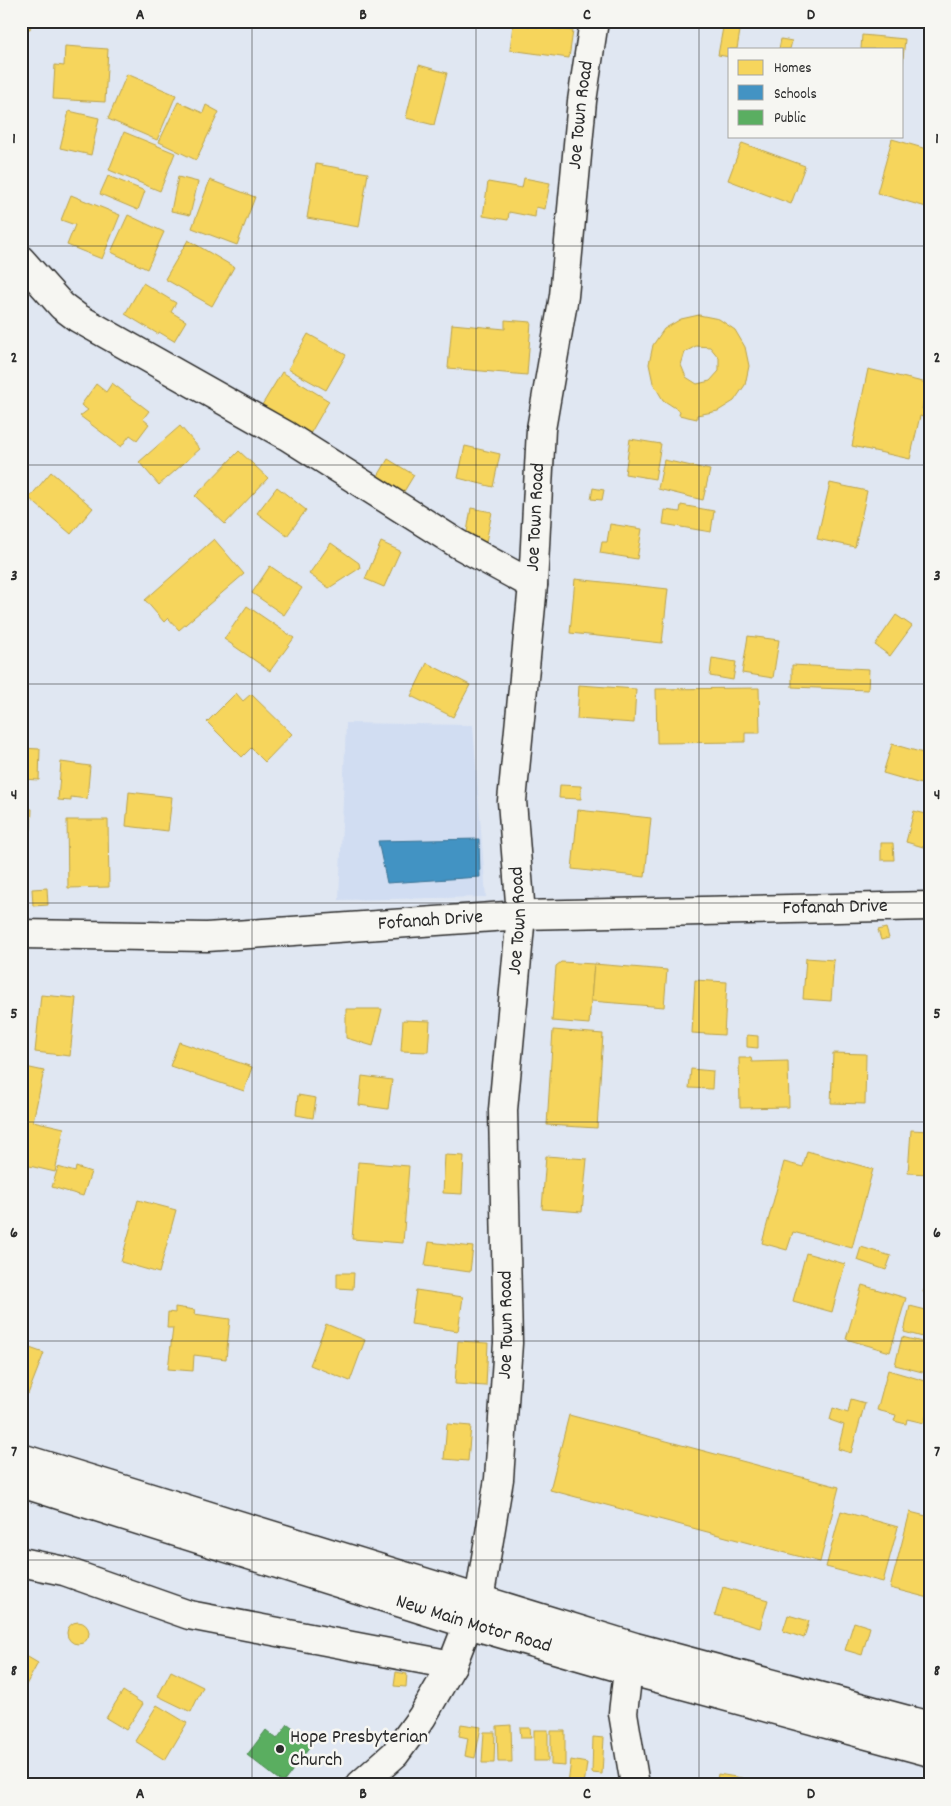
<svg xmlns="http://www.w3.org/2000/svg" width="951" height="1806" font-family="Dekko,sans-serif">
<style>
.built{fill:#d1ddf2}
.homes{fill:#f6d55c;stroke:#b9a24d;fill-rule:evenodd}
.schools{fill:#4393c3;stroke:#3c7495}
.public{fill:#5aae61;stroke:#4c8751}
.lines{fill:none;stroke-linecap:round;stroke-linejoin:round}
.minor-casing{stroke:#2b2b2b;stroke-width:31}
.tertiary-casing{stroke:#2b2b2b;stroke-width:31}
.trunk-casing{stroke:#2b2b2b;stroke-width:31}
.minor{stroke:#f6f6f2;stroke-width:28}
.tertiary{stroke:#f6f6f2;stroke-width:28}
.trunk{stroke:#f6f6f2;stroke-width:28}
.grid{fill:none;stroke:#2b2b2b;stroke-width:1;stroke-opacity:0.55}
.poi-dot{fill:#2b2b2b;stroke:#f6f6f2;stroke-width:2}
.labels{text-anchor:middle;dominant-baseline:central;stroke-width:5;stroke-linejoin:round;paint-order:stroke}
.street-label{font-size:20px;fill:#2b2b2b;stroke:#f6f6f2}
.poi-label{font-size:20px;fill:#2b2b2b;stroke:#f6f6f2;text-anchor:start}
.neatline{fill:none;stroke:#2b2b2b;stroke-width:2}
.grid-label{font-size:16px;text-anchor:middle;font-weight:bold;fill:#2b2b2b}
</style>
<rect width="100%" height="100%" fill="#e0e7f2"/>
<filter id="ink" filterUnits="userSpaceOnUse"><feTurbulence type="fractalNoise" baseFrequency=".02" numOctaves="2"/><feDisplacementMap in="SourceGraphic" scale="10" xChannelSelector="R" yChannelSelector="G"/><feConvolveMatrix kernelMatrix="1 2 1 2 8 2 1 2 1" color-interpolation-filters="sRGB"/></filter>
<g filter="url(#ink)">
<!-- built -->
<polygon class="built" points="346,723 473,725 486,897 339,900"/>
<!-- homes -->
<g class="homes">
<polygon points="21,21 31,21 30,29 21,29"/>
<polygon points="351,21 374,21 371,28"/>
<polygon points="792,21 818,21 817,26"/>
<polygon points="724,22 741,25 737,49 730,49 730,57 718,55"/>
<polygon points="513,24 573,31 569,58 510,50"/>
<polygon points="862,35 905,39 902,69 902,49 861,49"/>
<polygon points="781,39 792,41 790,49 779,49"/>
<polygon points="65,46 108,49 105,102 53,99 55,65 64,66"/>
<polygon points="419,65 447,73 434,125 406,118"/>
<polygon points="127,74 176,95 157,140 108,119"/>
<polygon points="178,102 203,113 206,105 219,112 196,160 159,142"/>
<polygon points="69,111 99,118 91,155 60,148"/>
<polygon points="124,132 175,153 160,191 109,170"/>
<polygon points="892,139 930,150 930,208 877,193"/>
<polygon points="742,143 805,166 791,204 728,180"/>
<polygon points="316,164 368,173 359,227 307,218"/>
<polygon points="108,176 145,191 138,210 100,194"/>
<polygon points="178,177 198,182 190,215 171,211"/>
<polygon points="524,178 550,183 545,209 536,207 535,217 509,212 508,220 483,216 488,182 522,188"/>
<polygon points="210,180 255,197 237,245 192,228"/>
<polygon points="71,195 120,215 102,259 67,245 75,225 61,220"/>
<polygon points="128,215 164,232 147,269 111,252"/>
<polygon points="188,240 234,267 212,306 165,279"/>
<polygon points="143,283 176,303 171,312 186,321 174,341 159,332 158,334 125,314"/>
<path d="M699,315L719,319L735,330L745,347L749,366L745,385L734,401L718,411L697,415V419L679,415L680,411L663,400L653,383L649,364L653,345L664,329L681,319ZM696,346L710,347L719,358V371L710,381L697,384L686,377L681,365L685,352Z"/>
<polygon points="505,320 531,322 527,375 448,368 452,324 505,329"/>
<polygon points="308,334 346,355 326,390 288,369"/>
<polygon points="868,369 927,383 922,409 929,410 927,418 920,416 910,459 852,446"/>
<polygon points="282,372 329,401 310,434 262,405"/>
<polygon points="112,383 149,411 143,419 149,424 137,440 130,435 121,447 80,416 88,410 81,405 96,384 106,392"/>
<polygon points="180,426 200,449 159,485 139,462"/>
<polygon points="630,439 661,444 655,479 625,474"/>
<polygon points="465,446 500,454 493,487 458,478"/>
<polygon points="239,451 268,478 225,524 195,496"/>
<polygon points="388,459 414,475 397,503 371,488"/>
<polygon points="929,459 930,460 930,473 927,472"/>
<polygon points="664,460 710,470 703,500 658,489"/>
<polygon points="51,472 93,508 71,534 29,498"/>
<polygon points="830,483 867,491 855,547 817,539"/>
<polygon points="277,487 306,510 287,536 257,513"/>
<polygon points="593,488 604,490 602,500 591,499"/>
<polygon points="681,505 714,511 711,532 663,524 665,510 680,512"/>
<polygon points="471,508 492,512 486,542 466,538"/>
<polygon points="610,524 642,529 637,559 600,553 602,542 607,542"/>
<polygon points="214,539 244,574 179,630 168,618 164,622 145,600"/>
<polygon points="381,542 400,551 384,587 365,579"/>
<polygon points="331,543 359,563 360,568 329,588 309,574"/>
<polygon points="270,566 302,588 284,615 252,593"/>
<polygon points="575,579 668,589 662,643 570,633"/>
<polygon points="247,606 294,638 270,671 224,639"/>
<polygon points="896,615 912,626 890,656 875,645"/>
<polygon points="748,636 779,640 773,678 742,673"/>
<polygon points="712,658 736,662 733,680 710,676"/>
<polygon points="427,663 470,685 453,717 411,696"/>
<polygon points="792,665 869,669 868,690 792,687"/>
<polygon points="579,685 636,689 634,723 577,719"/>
<polygon points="759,688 760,733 745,733 745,742 657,743 656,689"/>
<polygon points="236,693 243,701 251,694 292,734 265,762 251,748 242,757 207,722"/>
<polygon points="892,744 930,755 928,786 883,773"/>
<polygon points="21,748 40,749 39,780 21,779"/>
<polygon points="61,762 90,766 87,799 71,797 71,801 58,800"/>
<polygon points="560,785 581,786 581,799 559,798"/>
<polygon points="129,792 172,797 168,831 126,826"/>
<polygon points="21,808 32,809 31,830 21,829"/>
<polygon points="578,810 651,818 645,877 572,869"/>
<polygon points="914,811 930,815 930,849 906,842"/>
<polygon points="67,820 108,820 109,887 68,888"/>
<polygon points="881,843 893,843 894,860 881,860"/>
<polygon points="21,844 27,844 25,885 21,885"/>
<polygon points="47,888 48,905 33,906 32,889"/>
<polygon points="886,928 889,938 881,940 878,930"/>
<polygon points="806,958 834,960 831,1001 803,999"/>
<polygon points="561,962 594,964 589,1024 552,1021 556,966"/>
<polygon points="594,964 667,970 664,1007 591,1001"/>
<polygon points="695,980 727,982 724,1035 692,1033"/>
<polygon points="41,995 76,998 70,1056 35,1052"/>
<polygon points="346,1009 382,1009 373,1046 346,1038"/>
<polygon points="403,1020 430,1021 428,1052 401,1051"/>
<polygon points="553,1030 603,1034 597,1128 547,1125"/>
<polygon points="747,1035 758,1036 758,1048 747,1047"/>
<polygon points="179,1042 252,1067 244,1091 170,1066"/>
<polygon points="833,1053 866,1054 865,1104 831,1103"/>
<polygon points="739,1058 751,1058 752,1062 788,1061 789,1107 740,1108"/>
<polygon points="21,1066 44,1071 33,1121 64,1128 55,1172 21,1164"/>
<polygon points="691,1069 713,1071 712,1089 689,1088"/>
<polygon points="362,1076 392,1080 388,1109 359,1105"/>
<polygon points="298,1095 316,1098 313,1118 296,1115"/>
<polygon points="911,1130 930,1131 930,1174 908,1173"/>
<polygon points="807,1151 873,1169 852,1248 793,1232 787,1250 762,1243 784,1162 803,1167"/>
<polygon points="445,1155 464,1156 462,1194 443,1193"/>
<polygon points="546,1156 587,1159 582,1212 542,1209"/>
<polygon points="358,1162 409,1166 403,1243 352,1239"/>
<polygon points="58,1167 75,1172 76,1167 91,1172 83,1196 52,1187"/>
<polygon points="138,1200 176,1210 159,1273 121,1262"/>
<polygon points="429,1242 473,1247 470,1272 425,1266"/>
<polygon points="861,1247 891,1256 886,1270 857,1260"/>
<polygon points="806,1253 845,1264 832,1312 793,1301"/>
<polygon points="337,1273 354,1273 353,1289 337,1288"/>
<polygon points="929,1281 930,1282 930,1295 923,1292"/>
<polygon points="862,1285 906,1298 890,1352 846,1339"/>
<polygon points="416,1290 463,1297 458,1331 411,1324"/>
<polygon points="910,1306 930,1311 930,1339 904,1332"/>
<polygon points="175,1307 195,1310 194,1314 230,1319 226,1359 194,1355 193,1371 168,1369 173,1328 167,1328 168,1312 175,1313"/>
<polygon points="326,1324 365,1340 350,1381 310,1365"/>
<polygon points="902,1337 930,1344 930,1374 895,1365"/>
<polygon points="458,1341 488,1343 486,1386 455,1384"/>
<polygon points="21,1345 44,1353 28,1394 21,1391"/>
<polygon points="888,1370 929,1382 926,1392 930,1393 930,1402 924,1423 907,1419 906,1424 894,1421 896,1415 877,1410"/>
<polygon points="851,1399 865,1403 851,1453 838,1449 844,1425 830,1420 833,1408 848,1413"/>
<polygon points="569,1415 839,1487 820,1562 550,1490"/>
<polygon points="447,1424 471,1426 468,1461 444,1459"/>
<polygon points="841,1511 898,1527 883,1582 826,1567"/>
<polygon points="910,1512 930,1517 929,1598 890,1588"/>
<polygon points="723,1587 768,1600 760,1628 715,1615"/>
<polygon points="788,1615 809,1621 804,1638 783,1631"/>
<polygon points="854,1622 870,1627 862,1655 845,1650"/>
<circle cx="78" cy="1633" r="11"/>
<polygon points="21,1653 38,1663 21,1694"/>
<polygon points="171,1671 203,1687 191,1712 158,1696"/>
<polygon points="396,1672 407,1674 406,1687 394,1686"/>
<polygon points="123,1691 143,1704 126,1730 106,1718"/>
<polygon points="157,1705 187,1723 165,1760 135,1741"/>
<polygon points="461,1724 481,1727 475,1758 465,1756 468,1738 459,1736"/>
<polygon points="511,1725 512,1762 498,1762 497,1726"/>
<polygon points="520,1728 530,1728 531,1738 521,1738"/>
<rect x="534" y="1730" width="14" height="31"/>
<polygon points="551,1731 565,1731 565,1766 551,1765"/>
<polygon points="484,1732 495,1732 494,1763 482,1763"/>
<polygon points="593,1737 604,1738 602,1774 592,1773"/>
<polygon points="571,1760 587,1763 584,1785 568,1785"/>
<polygon points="718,1774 742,1778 741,1785 716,1785"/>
</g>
<!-- schools -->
<polygon class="schools" points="479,839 480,877 387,883 378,841"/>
<!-- public -->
<polygon class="public" points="288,1724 313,1743 283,1783 247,1755 266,1730 277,1739"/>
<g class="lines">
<!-- minor casing -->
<g class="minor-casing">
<g id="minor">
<polyline points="21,260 62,306 78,318 287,436 458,544 533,585"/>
<polyline points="21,1562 64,1571 189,1615 452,1665"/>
<polyline points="628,1670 623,1713 635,1785"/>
<polyline points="360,1785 395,1754 422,1717 452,1665 468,1624"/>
</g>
</g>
<!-- tertiary casing -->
<g class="tertiary-casing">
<g id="tertiary">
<path id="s1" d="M21,934L207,937L521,915L930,906"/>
<path id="s2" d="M470,1620L479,1600L499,1479L508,1343L503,1110L521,915L512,801L533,585L541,429L564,296L582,101L594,21"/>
</g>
</g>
<!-- trunk casing -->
<g class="trunk-casing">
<g id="trunk">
<polyline points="21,1458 635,1647 930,1726"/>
<path id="s3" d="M21,1483L468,1624L628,1670L930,1752"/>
</g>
</g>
<!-- minor -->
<use href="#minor" class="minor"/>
<!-- tertiary -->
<use href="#tertiary" class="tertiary"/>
<!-- trunk -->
<use href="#trunk" class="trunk"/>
</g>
</g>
<!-- grid -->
<path class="grid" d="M252,21V1785M476,21V1785M699,21V1785M21,246H930M21,465H930M21,684H930M21,903H930M21,1122H930M21,1341H930M21,1560H930"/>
<!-- markers -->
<circle class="poi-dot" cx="280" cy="1749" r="5"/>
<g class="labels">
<!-- street labels -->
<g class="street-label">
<text stroke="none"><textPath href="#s2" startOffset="1514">Joe Town Road</textPath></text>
<text stroke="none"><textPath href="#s2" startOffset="1109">Joe Town Road</textPath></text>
<text stroke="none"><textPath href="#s1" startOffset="815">Fofanah Drive</textPath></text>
<text stroke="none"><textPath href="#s1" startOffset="410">Fofanah Drive</textPath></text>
<text stroke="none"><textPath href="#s2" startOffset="704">Joe Town Road</textPath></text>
<text stroke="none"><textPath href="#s2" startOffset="299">Joe Town Road</textPath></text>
<text stroke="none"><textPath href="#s3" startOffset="474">New Main Motor Road</textPath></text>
</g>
<!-- poi labels -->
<g class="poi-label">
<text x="290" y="1738">Hope Presbyterian<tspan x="290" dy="23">Church</tspan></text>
</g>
</g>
<!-- margin -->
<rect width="951" height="1806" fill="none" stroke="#f6f6f2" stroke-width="55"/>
<!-- legend -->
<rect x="728" y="48" width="175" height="90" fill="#f6f6f2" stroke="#a5a5a2"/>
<rect x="738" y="60" width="25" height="15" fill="#f6d55c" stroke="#a5a5a2"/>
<text x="774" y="72" font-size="15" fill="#2b2b2b">Homes</text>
<rect x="738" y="85" width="25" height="15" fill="#4393c3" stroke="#a5a5a2"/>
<text x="774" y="98" font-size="15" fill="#2b2b2b">Schools</text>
<rect x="738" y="110" width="25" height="15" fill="#5aae61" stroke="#a5a5a2"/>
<text x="774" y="122" font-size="15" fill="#2b2b2b">Public</text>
<rect x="28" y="28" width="896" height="1750" class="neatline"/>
<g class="grid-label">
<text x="140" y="19">A</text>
<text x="363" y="19">B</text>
<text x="587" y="19">C</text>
<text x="811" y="19">D</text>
<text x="14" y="143">1</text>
<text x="937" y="143">1</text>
<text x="14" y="362">2</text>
<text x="937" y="362">2</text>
<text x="14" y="580">3</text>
<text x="937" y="580">3</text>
<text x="14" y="799">4</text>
<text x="937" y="799">4</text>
<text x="14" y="1018">5</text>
<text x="937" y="1018">5</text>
<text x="14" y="1237">6</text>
<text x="937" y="1237">6</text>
<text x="14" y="1456">7</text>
<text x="937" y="1456">7</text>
<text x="14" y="1675">8</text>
<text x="937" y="1675">8</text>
<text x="140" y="1798">A</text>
<text x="363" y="1798">B</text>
<text x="587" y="1798">C</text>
<text x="811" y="1798">D</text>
</g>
</svg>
